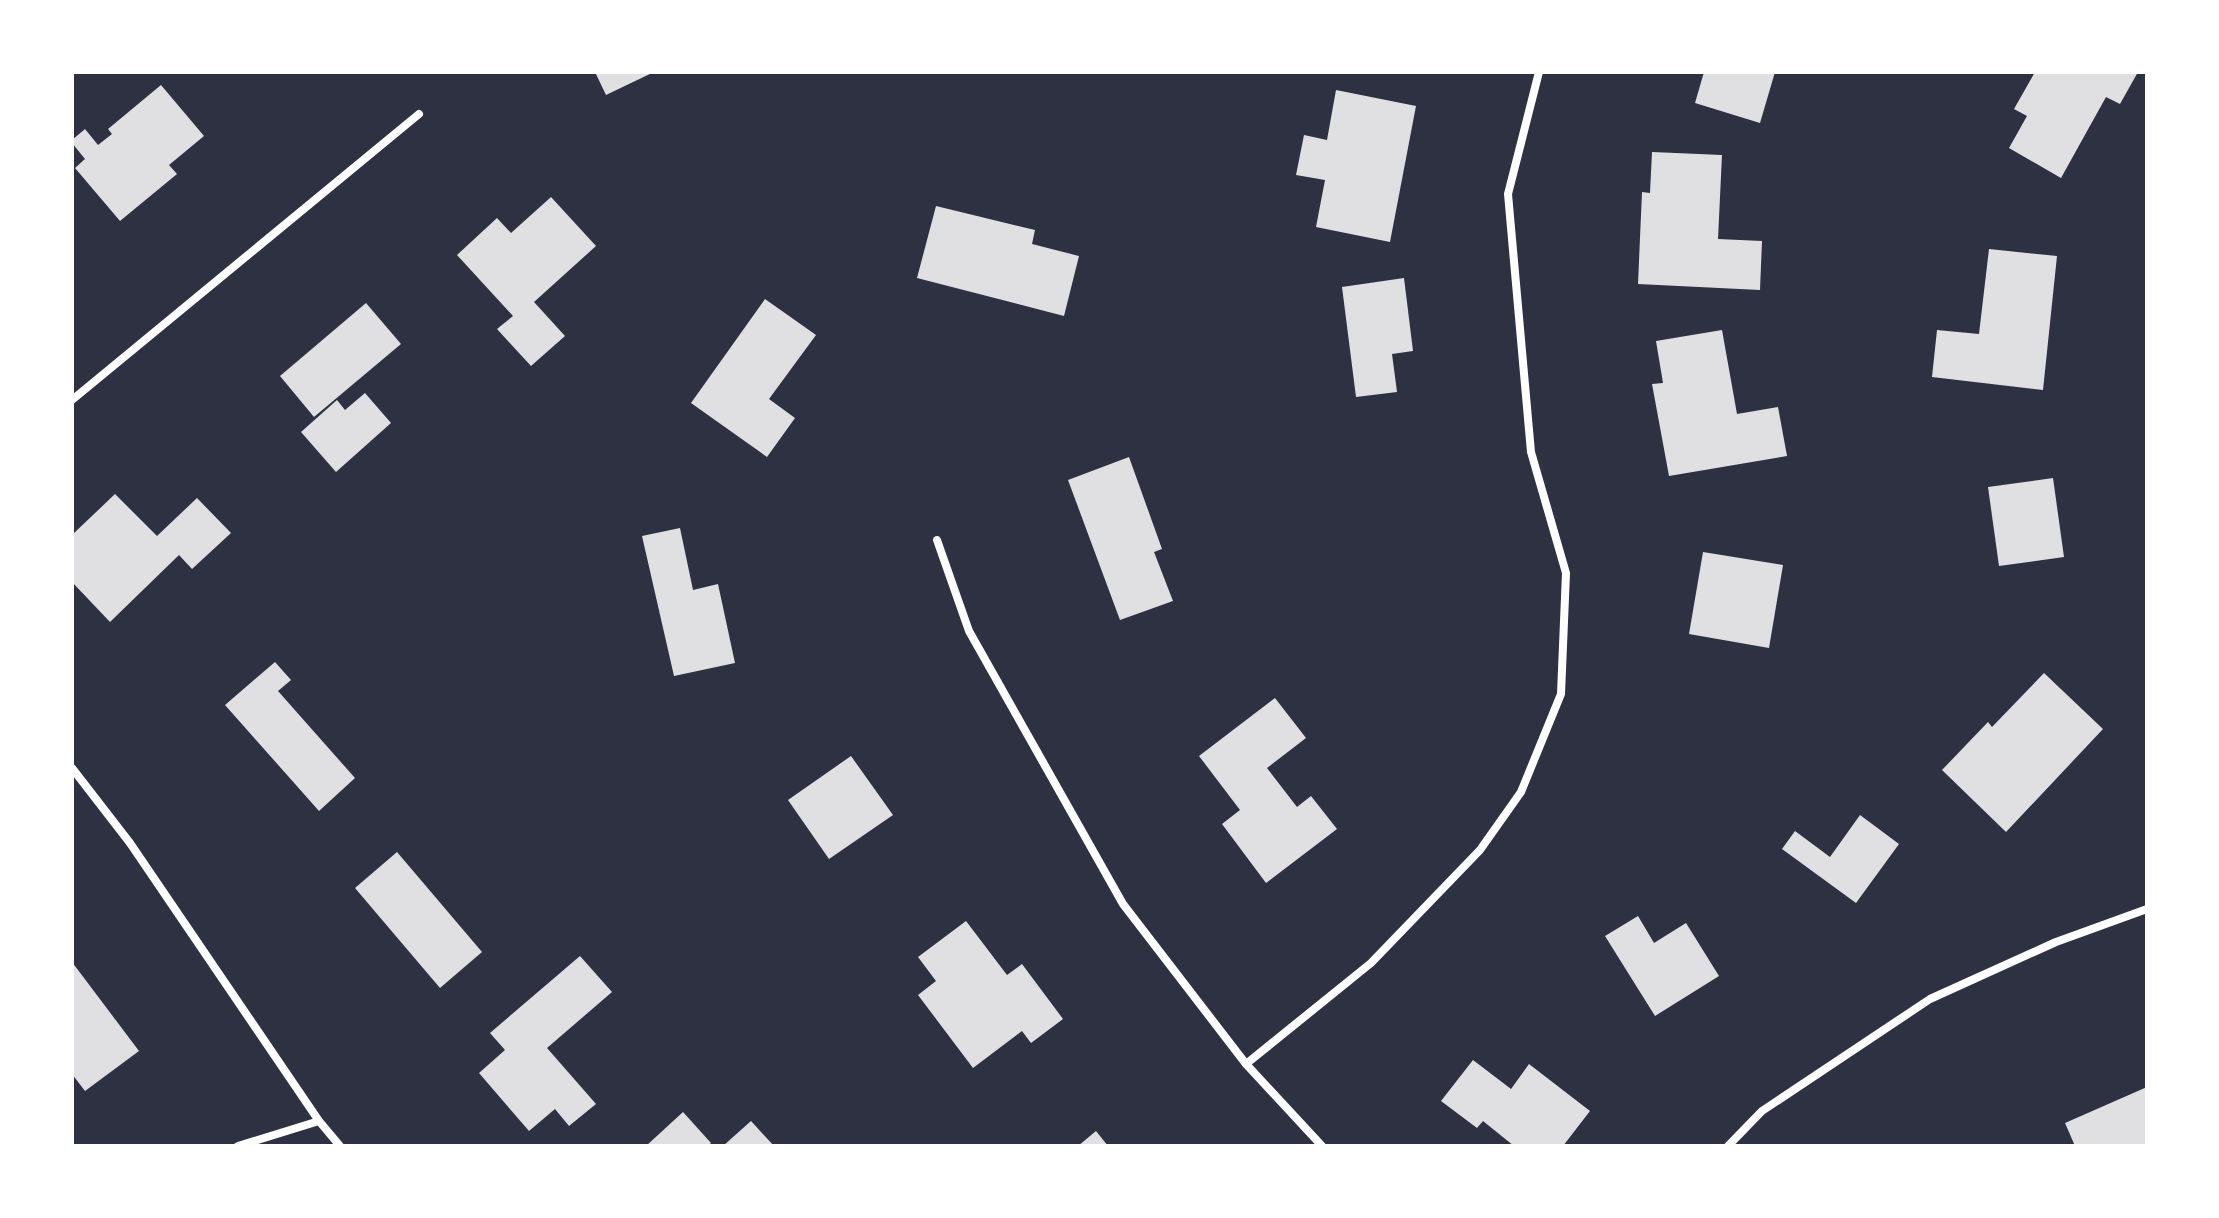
<svg xmlns="http://www.w3.org/2000/svg" width="2219" height="1218" font-family="Arial,sans-serif">
<style>
.building{fill:#e0e0e3}
.lines{fill:none;stroke-linecap:round;stroke-linejoin:round}
.minor{stroke:#fff;stroke-width:8}
</style>
<rect width="100%" height="100%" fill="#2d3142"/>
<!-- building -->
<g class="building">
<polygon points="595,72 654,72 606,95"/>
<polygon points="1704,72 1775,72 1760,123 1695,103"/>
<polygon points="2035,72 2138,72 2120,104 2106,97 2061,178 2009,148 2027,116 2014,109"/>
<polygon points="161,85 204,136 169,165 177,174 120,221 75,168 85,159 72,143 72,140 85,129 98,145 112,134 108,129"/>
<polygon points="1336,90 1416,106 1390,242 1316,227 1325,180 1296,175 1304,135 1327,140"/>
<polygon points="1652,152 1722,155 1718,239 1762,241 1760,290 1638,284 1642,192 1650,193"/>
<polygon points="551,197 596,246 534,302 565,336 531,366 497,329 513,316 457,255 497,218 511,233"/>
<polygon points="936,206 1035,230 1032,244 1079,256 1064,316 917,278"/>
<polygon points="1989,249 2057,256 2043,390 1932,377 1937,330 1979,334"/>
<polygon points="1404,278 1413,351 1392,354 1397,392 1356,397 1342,287"/>
<polygon points="765,299 816,335 769,399 795,418 767,457 691,403"/>
<polygon points="366,303 401,344 314,417 280,376"/>
<polygon points="1722,330 1737,414 1778,407 1787,456 1669,476 1652,384 1663,383 1656,341"/>
<polygon points="365,393 391,423 336,472 301,432 337,400 345,410"/>
<polygon points="1129,457 1162,549 1154,552 1173,601 1120,620 1068,480"/>
<polygon points="2053,478 2064,557 1999,566 1988,487"/>
<polygon points="115,494 157,536 197,498 231,533 192,569 179,555 110,622 72,582 72,535"/>
<polygon points="680,528 693,590 718,584 735,663 674,676 642,536"/>
<polygon points="1703,552 1783,565 1769,648 1689,634"/>
<polygon points="275,662 291,680 278,691 355,778 319,811 225,705"/>
<polygon points="2044,673 2103,729 2006,832 1942,770 1988,722 1992,727"/>
<polygon points="1275,698 1306,738 1267,768 1297,807 1311,796 1337,829 1266,883 1222,824 1240,810 1199,756"/>
<polygon points="851,756 893,815 829,859 788,800"/>
<polygon points="1860,815 1899,844 1856,903 1782,849 1795,831 1830,857"/>
<polygon points="397,852 482,952 440,988 355,888"/>
<polygon points="1638,916 1654,943 1686,923 1719,976 1655,1016 1605,936"/>
<polygon points="966,921 1007,975 1022,964 1063,1019 1031,1043 1022,1031 973,1068 918,995 936,981 918,957"/>
<polygon points="580,956 612,992 547,1048 596,1104 569,1126 555,1109 529,1131 479,1073 505,1050 490,1033"/>
<polygon points="72,962 139,1051 85,1091 72,1074"/>
<polygon points="1473,1060 1511,1089 1529,1064 1590,1111 1563,1146 1514,1146 1483,1121 1477,1128 1441,1101"/>
<polygon points="2147,1087 2147,1146 2075,1146 2065,1123"/>
<polygon points="683,1112 711,1143 708,1146 646,1146"/>
<polygon points="751,1121 774,1146 723,1146"/>
<polygon points="1096,1131 1108,1146 1078,1146"/>
</g>
<g class="lines">
<!-- minor -->
<g class="minor">
<polyline points="72,400 419,114"/>
<polyline points="937,540 969,631 1123,904 1246,1064 1322,1146"/>
<polyline points="72,768 130,843 319,1121 340,1146"/>
<polyline points="1246,1064 1371,963 1480,850 1521,792 1561,694 1566,573 1531,452 1508,194 1539,72"/>
<polyline points="238,1146 319,1121"/>
<polyline points="1728,1146 1762,1111 1930,999 2056,942 2147,909"/>
</g>
</g>
<!-- border -->
<rect width="2219" height="1218" fill="none" stroke="#ffffff" stroke-width="148"/>
</svg>
